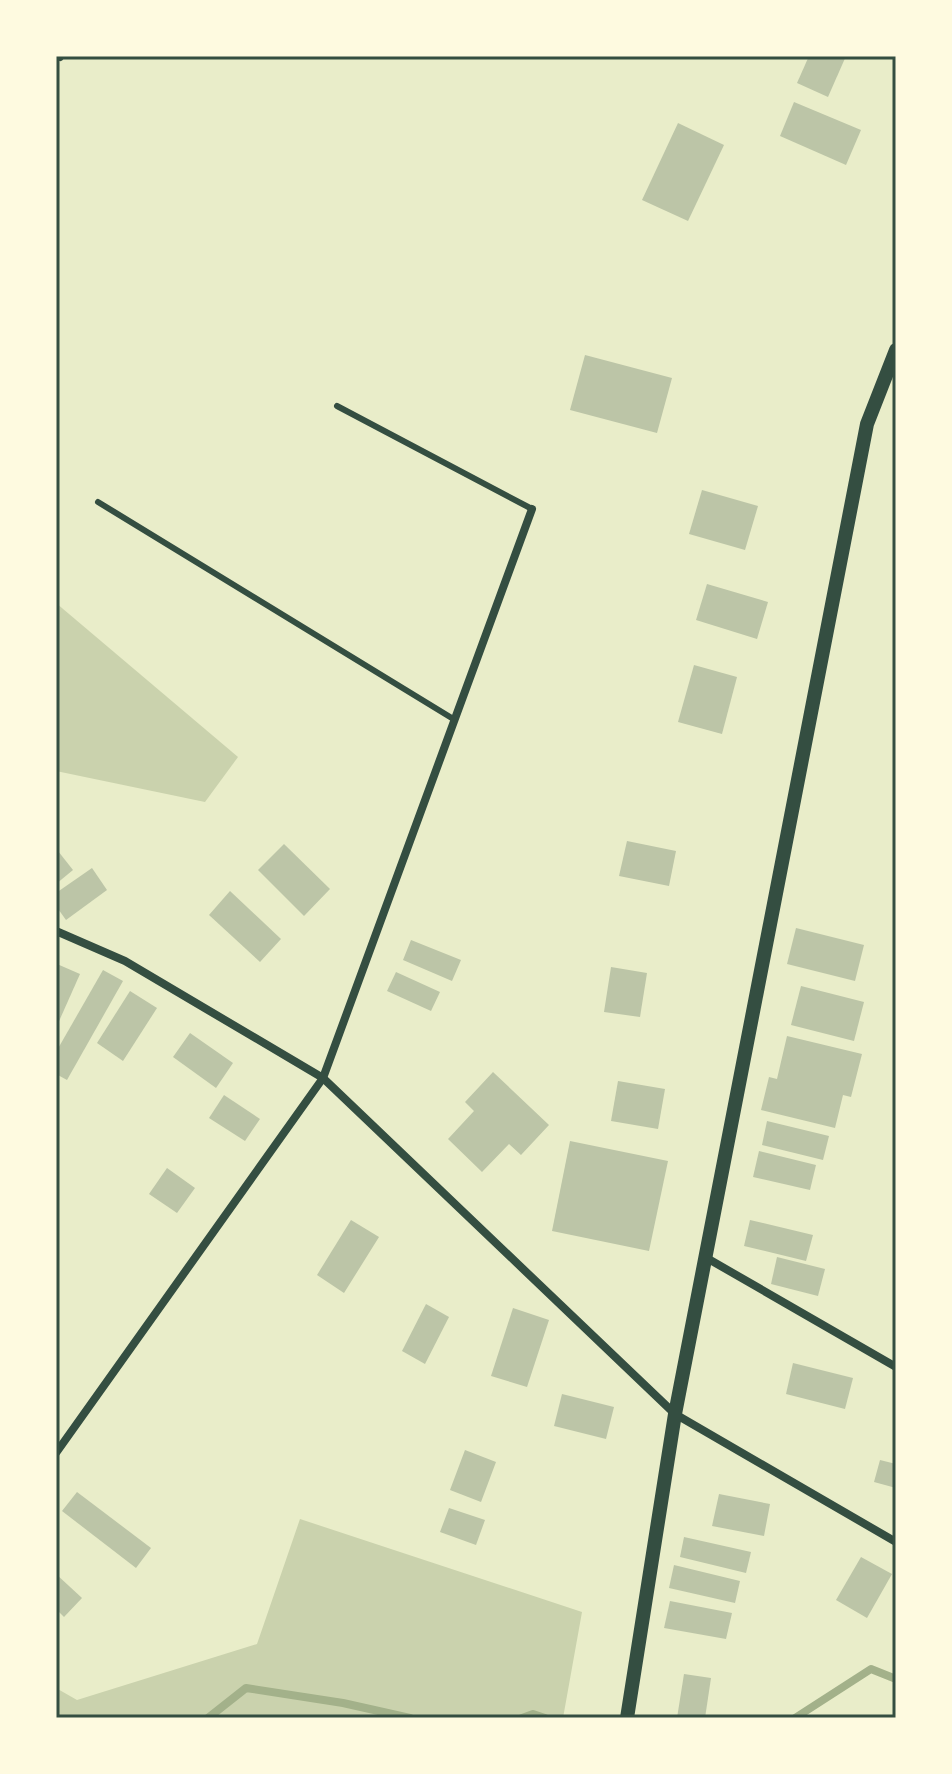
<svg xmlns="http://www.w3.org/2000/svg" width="952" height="1774" font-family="Raleway,sans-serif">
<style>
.green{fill:#cad2ad}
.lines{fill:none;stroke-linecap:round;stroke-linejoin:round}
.stream{stroke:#a3b18a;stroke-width:8}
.building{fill:#bcc5a7}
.service{stroke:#344e41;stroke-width:6}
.minor{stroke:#344e41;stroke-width:8}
.tertiary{stroke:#344e41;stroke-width:14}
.neatline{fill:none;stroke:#344e41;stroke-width:3}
</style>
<rect width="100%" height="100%" fill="#e9edc9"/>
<!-- green -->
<g class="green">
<polygon points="56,603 238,757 205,802 56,771"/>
<polygon points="300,1519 582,1612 563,1718 56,1718 56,1688 77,1700 257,1644"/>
</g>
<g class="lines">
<!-- stream -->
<g class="stream">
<polyline points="208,1718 246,1688 343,1703 410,1718"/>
<polyline points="522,1718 533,1714 545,1718"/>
<polyline points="795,1718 871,1669 896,1679"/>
</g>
</g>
<!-- building -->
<g class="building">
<polygon points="809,56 846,56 828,97 797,83"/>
<polygon points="794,102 861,130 846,165 780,136"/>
<polygon points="678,123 724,145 688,221 642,200"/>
<polygon points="585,355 672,378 657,433 570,410"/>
<polygon points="702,490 758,506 745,550 689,534"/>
<polygon points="707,584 768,602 757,639 696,620"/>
<polygon points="694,665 737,677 722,734 678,722"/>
<polygon points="627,841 676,851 669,886 619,876"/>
<polygon points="284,844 330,889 304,916 258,870"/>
<polygon points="58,851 73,870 56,884 56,852"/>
<polygon points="92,868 107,890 66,920 56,906 56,893"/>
<polygon points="230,891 281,939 260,962 209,915"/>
<polygon points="796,928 864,945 855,981 787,964"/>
<polygon points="411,940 461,960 452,981 403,960"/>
<polygon points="57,964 80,974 56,1028 56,967"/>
<polygon points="611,967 647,973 640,1017 604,1012"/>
<polygon points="103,970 123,981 67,1080 56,1074 56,1052"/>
<polygon points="396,972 440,992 431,1011 387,991"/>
<polygon points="801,986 864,1002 854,1041 791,1025"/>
<polygon points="130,991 157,1008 123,1061 97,1043"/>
<polygon points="190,1033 233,1063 216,1088 173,1057"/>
<polygon points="787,1036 862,1054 851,1097 843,1095 835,1128 761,1110 769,1077 777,1079"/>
<polygon points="493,1072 549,1125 521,1155 509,1144 482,1172 448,1139 474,1111 465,1102"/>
<polygon points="618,1081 665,1089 658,1129 611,1121"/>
<polygon points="224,1095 260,1119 245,1141 209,1118"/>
<polygon points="767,1121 829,1136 823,1160 762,1145"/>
<polygon points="570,1141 668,1161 649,1251 552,1231"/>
<polygon points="759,1151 816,1165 810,1190 753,1177"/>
<polygon points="167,1168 195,1188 177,1213 149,1194"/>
<polygon points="351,1220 379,1237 344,1293 317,1275"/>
<polygon points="750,1220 813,1235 806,1261 744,1246"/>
<polygon points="777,1257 825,1269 818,1296 771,1284"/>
<polygon points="426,1304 449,1317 425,1364 402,1351"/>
<polygon points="513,1308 549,1320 527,1387 491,1376"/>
<polygon points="793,1363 853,1378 845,1409 786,1394"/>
<polygon points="562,1394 614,1407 606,1439 554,1426"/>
<polygon points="465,1450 496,1462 481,1502 450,1490"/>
<polygon points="880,1460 896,1464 896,1488 874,1482"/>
<polygon points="77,1492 151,1548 136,1568 62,1511"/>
<polygon points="719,1494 770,1504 764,1536 712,1526"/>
<polygon points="449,1508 485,1520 476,1545 440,1532"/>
<polygon points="684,1537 751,1552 746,1573 680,1557"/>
<polygon points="861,1557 892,1574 867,1618 836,1600"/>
<polygon points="674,1565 740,1581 735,1603 669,1588"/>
<polygon points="56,1574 82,1598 64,1617 56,1609"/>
<polygon points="670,1601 732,1613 726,1639 664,1628"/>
<polygon points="684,1674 711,1678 705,1718 677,1718"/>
</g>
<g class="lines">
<!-- service -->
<g class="service">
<polyline points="337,406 532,509"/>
<polyline points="98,502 455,720"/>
</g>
<!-- minor -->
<g class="minor">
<polyline points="58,56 60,57"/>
<polyline points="56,931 125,961 323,1078 675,1414 896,1542"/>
<polyline points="705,1257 896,1367"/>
<polyline points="56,1453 323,1078 532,509"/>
</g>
<!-- tertiary -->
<polyline class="tertiary" points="627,1718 675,1414 867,424 896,350"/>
</g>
<!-- border -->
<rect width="952" height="1774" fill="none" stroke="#fefae0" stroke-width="116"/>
<rect x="58" y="58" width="836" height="1658" class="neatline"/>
</svg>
